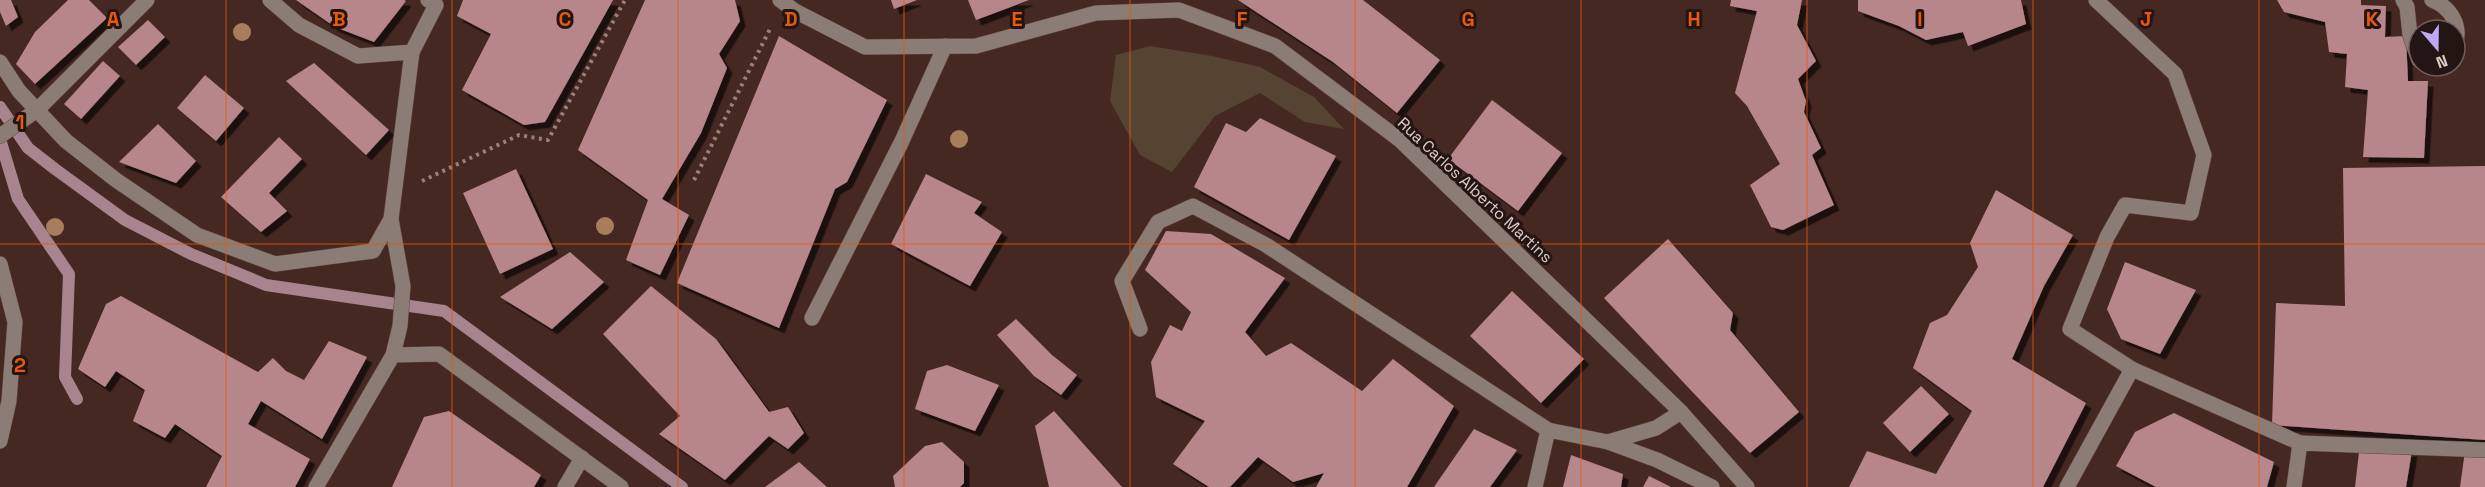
<svg xmlns="http://www.w3.org/2000/svg" width="2485" height="487" font-family="'Space Grotesk',sans-serif">
<style>
.green{fill:#554432}
.lines{fill:none;stroke-linecap:round;stroke-linejoin:round}
.stream{stroke:#a8848f;stroke-width:12}
.building{fill:#b6868a;filter:url(#shadow)}
.minor-casing{stroke:#624640;stroke-width:16}
.path{stroke:#98807b;stroke-width:4;stroke-dasharray:3 4.5;stroke-linecap:butt}
.minor{stroke:#8b7d75;stroke-width:15}
.tree{fill:#a67e5d}
.grid{fill:none;stroke:#e8590c;stroke-width:1.5;stroke-opacity:0.55}
.labels{text-anchor:middle;dominant-baseline:central;stroke-width:6;stroke-linejoin:round;paint-order:stroke}
.street-label{font-size:16px;fill:#e0ccc8;stroke:#231513}
.grid-label{font-size:20px;text-anchor:middle;font-weight:bold;fill:#e8590c;stroke:#231513;stroke-width:6;stroke-linejoin:round;paint-order:stroke}
</style>
<defs>
<filter id="shadow"><feDropShadow dx="5.5" dy="5.5" stdDeviation="0" flood-color="#0009"/></filter>
</defs>
<rect width="100%" height="100%" fill="#462822"/>
<!-- green -->
<polygon class="green" points="1150,46 1212,56 1260,67 1314,97 1344,129 1305,122 1260,93 1215,116 1172,172 1140,155 1110,101 1116,55"/>
<g class="lines">
<!-- stream -->
<g class="stream">
<polyline points="0,107 28,148 55,169 125,220 191,254 266,285 444,311 682,487"/>
<polyline points="0,139 18,199 69,274 65,377 77,399"/>
</g>
</g>
<!-- building -->
<g class="building">
<polygon points="0,0 11,0 18,17 6,26 0,12"/>
<polygon points="68,0 89,0 107,18 35,84 16,64 35,32"/>
<polygon points="296,0 404,0 406,1 374,42 335,27"/>
<polygon points="463,0 613,0 545,122 524,125 462,90 491,34 457,16"/>
<polygon points="645,0 735,0 740,21 719,54 727,68 701,133 662,199 689,215 660,275 626,260 648,200 578,150"/>
<polygon points="891,0 917,0 894,9"/>
<polygon points="968,0 1029,0 976,20"/>
<polygon points="1238,0 1363,0 1440,60 1397,113 1333,62"/>
<polygon points="1731,0 1802,0 1797,25 1816,61 1798,79 1806,101 1804,112 1821,148 1812,155 1834,205 1783,230 1771,227 1750,185 1780,164 1747,106 1735,93 1757,11 1730,6"/>
<polygon points="1858,0 2021,0 2026,24 1968,46 1963,32 1926,40 1899,26 1858,11"/>
<polygon points="2277,0 2361,0 2361,5 2386,6 2385,37 2406,36 2408,81 2428,81 2424,158 2363,157 2368,90 2345,87 2347,54 2329,52 2325,22 2284,12"/>
<polygon points="148,20 165,37 136,65 118,47"/>
<polygon points="779,36 887,100 847,182 835,189 779,328 677,283"/>
<polygon points="103,61 120,76 81,119 64,104"/>
<polygon points="314,63 389,130 366,155 286,81"/>
<polygon points="205,75 244,108 216,141 177,108"/>
<polygon points="1492,100 1562,153 1518,211 1448,159"/>
<polygon points="1260,118 1336,156 1289,240 1194,187 1226,123 1246,132"/>
<polygon points="158,124 196,161 176,183 119,162"/>
<polygon points="279,137 302,159 269,193 287,211 261,232 221,197"/>
<polygon points="2485,166 2485,440 2272,425 2276,303 2345,306 2343,168"/>
<polygon points="516,169 553,249 500,274 463,193"/>
<polygon points="926,174 982,202 974,213 1002,232 970,286 891,244"/>
<polygon points="1996,190 2073,235 2044,286 2012,359 2086,403 2043,487 1849,487 1867,451 1936,474 1972,411 1913,368 1930,323 1947,315 1978,267 1970,243"/>
<polygon points="1166,231 1211,234 1285,278 1245,332 1266,356 1291,343 1362,391 1393,359 1454,406 1407,487 1316,487 1324,473 1293,482 1258,457 1230,487 1209,487 1173,464 1205,421 1156,397 1151,362 1170,325 1182,331 1191,312 1145,270"/>
<polygon points="1668,239 1733,313 1730,330 1799,412 1750,453 1604,298"/>
<polygon points="570,252 604,282 552,329 500,297"/>
<polygon points="2125,262 2196,290 2160,354 2121,339 2107,309"/>
<polygon points="651,286 716,339 769,412 788,407 804,433 788,449 769,436 725,480 659,434 680,416 603,334"/>
<polygon points="1512,291 1584,359 1541,403 1470,336"/>
<polygon points="121,296 258,372 273,358 286,371 304,380 329,341 367,357 322,439 261,401 248,424 310,459 295,487 206,487 222,456 175,424 165,438 133,421 145,390 116,371 105,387 78,369 106,304"/>
<polygon points="1016,319 1052,355 1077,375 1061,395 1034,376 997,335"/>
<polygon points="947,365 999,385 975,431 915,409 927,371"/>
<polygon points="1921,386 1949,414 1910,452 1883,423"/>
<polygon points="449,411 541,475 534,487 392,487 424,417"/>
<polygon points="1054,411 1122,487 1049,487 1035,426"/>
<polygon points="2174,413 2274,462 2267,487 2156,487 2116,466 2135,432"/>
<polygon points="1474,429 1517,450 1490,487 1434,487"/>
<polygon points="942,442 964,462 964,483 960,487 895,487 893,476 925,446"/>
<polygon points="2412,451 2406,487 2355,487 2359,452"/>
<polygon points="2465,451 2485,452 2485,487 2460,487"/>
<polygon points="1571,455 1623,474 1621,487 1563,487"/>
<polygon points="799,462 827,487 765,487"/>
<polygon points="1649,476 1671,487 1643,487"/>
</g>
<g class="lines">
<!-- minor casing -->
<g class="minor-casing">
<g id="minor">
<polyline points="270,0 299,25 358,56 412,52 436,5 428,0"/>
<polyline points="780,0 795,11 865,47 976,46 1096,13 1179,10 1275,46 1400,140 1681,412 1747,487"/>
<polyline points="2096,0 2175,74 2204,155 2191,213 2125,205 2107,237 2070,329 2132,369 2300,443"/>
<polyline points="2403,0 2407,7 2410,35 2419,60"/>
<path d="M2432,0C2450,7 2462,25 2455,45"/>
<polyline points="0,62 19,91 66,141 116,180 197,235 275,264 373,251 391,219 412,52"/>
<polyline points="0,136 37,110 147,0"/>
<polyline points="391,219 403,286 400,326 393,355"/>
<polyline points="0,264 15,322 9,401 0,441"/>
<polyline points="812,318 901,143 945,46"/>
<polyline points="1140,329 1122,281 1158,222 1193,206 1266,245 1548,430 1608,442 1656,428 1681,412"/>
<polyline points="1608,442 1657,460 1712,487"/>
<polyline points="316,487 393,355 439,354 621,487"/>
<polyline points="565,487 582,458"/>
<polyline points="1535,487 1548,430"/>
<polyline points="2067,487 2132,369"/>
<polyline points="2294,487 2300,443 2485,450"/>
</g>
</g>
<!-- path -->
<g class="path">
<polyline points="694,180 771,27"/>
<polyline points="422,181 519,135 548,140 625,0"/>
</g>
<!-- minor -->
<use href="#minor" class="minor"/>
</g>
<!-- trees -->
<g class="tree">
<circle cx="242" cy="32" r="9"/>
<circle cx="959" cy="139" r="9"/>
<circle cx="605" cy="226" r="9"/>
<circle cx="55" cy="227" r="9"/>
</g>
<!-- grid -->
<path class="grid" d="M226,0V487M452,0V487M678,0V487M904,0V487M1130,0V487M1355,0V487M1581,0V487M1807,0V487M2033,0V487M2259,0V487M0,244H2485"/>
<g class="labels">
<!-- street labels -->
<g class="street-label">
<text transform="translate(1475 190) rotate(43)">Rua Carlos Alberto Martins</text>
</g>
</g>
<g class="grid-label">
<text x="113" y="26">A</text>
<text x="339" y="26">B</text>
<text x="565" y="26">C</text>
<text x="791" y="26">D</text>
<text x="1017" y="26">E</text>
<text x="1242" y="26">F</text>
<text x="1468" y="26">G</text>
<text x="1694" y="26">H</text>
<text x="1920" y="26">I</text>
<text x="2146" y="26">J</text>
<text x="2372" y="26">K</text>
<text x="20" y="129">1</text>
<text x="20" y="372">2</text>
</g>
<!-- north arrow -->
<g transform="translate(2437 48) rotate(160)"><circle r="28" fill="#231513" stroke="#6f5e5b" stroke-width="1.5"/>
<path d="M0-4.5L10 22L0 15L-10 22Z" fill="#c0a8f4"/>
<text y="-9" font-size="16" font-weight="bold" text-anchor="middle" fill="#e0ccc8">N</text>
</g>
</svg>
